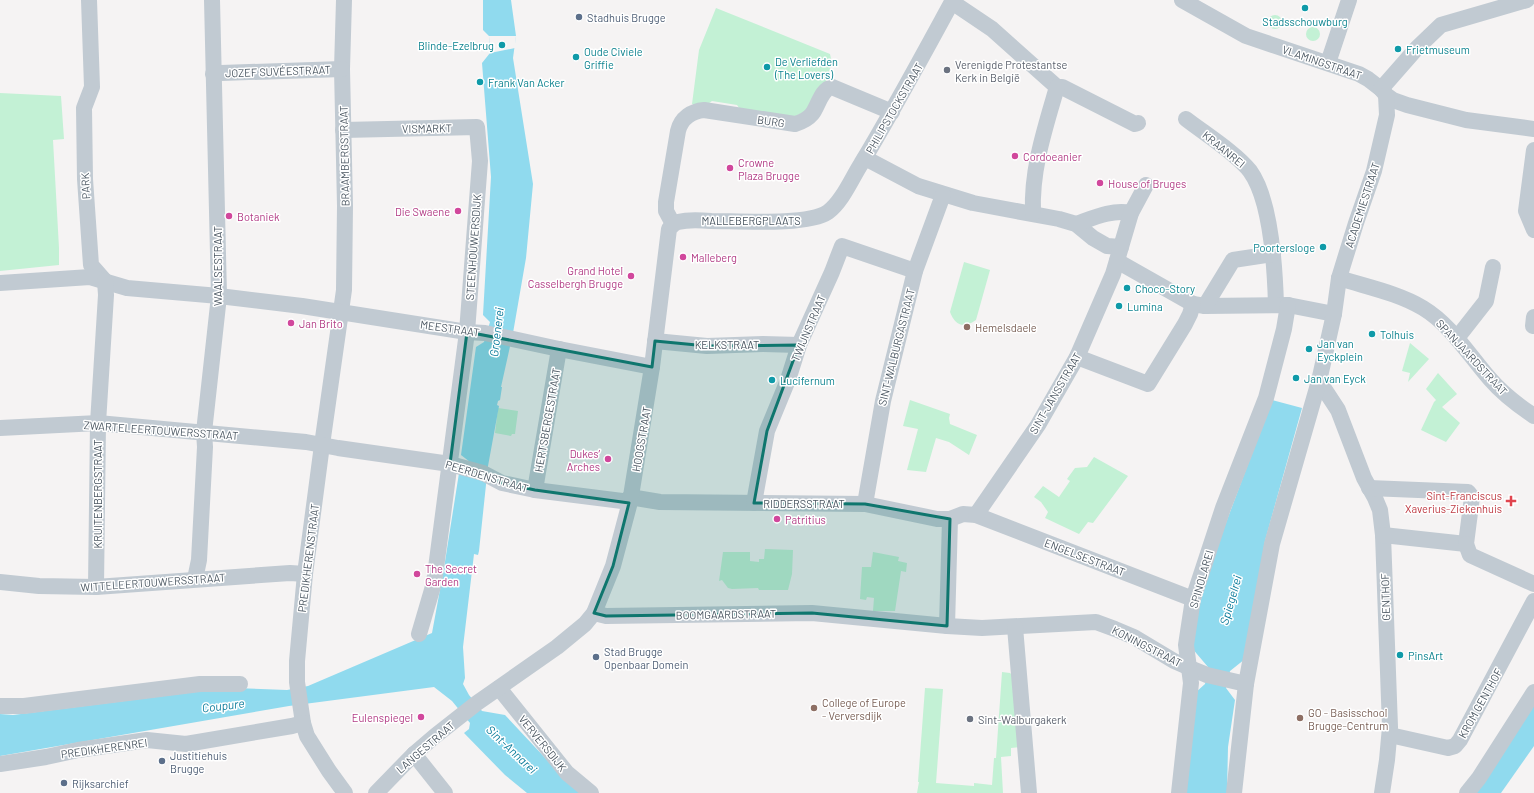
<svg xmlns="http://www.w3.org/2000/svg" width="1534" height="793" font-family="Barlow,sans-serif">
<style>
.green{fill:#c3f1d5}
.water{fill:#90daee}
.pier{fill:#f5f3f3}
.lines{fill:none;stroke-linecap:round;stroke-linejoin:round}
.minor{stroke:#c1cad2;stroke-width:16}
.marked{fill:#0f766e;fill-opacity:0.2;stroke:#0f766e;stroke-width:3;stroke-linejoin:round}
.culture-dot{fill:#0f9aa8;stroke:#fff;stroke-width:1.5}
.service-dot{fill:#5c6f8a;stroke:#fff;stroke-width:1.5}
.worship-dot{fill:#6b7280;stroke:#fff;stroke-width:1.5}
.hotel-dot{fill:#d1479c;stroke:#fff;stroke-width:1.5}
.education-dot{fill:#8d6e63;stroke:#fff;stroke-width:1.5}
.health-dot{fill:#e0444e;stroke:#fff;stroke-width:1.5}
.labels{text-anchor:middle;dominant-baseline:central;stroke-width:3;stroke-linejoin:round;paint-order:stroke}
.service-label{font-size:11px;fill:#4e5e75;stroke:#fff;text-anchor:start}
.culture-label{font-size:11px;fill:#0d838f;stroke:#fff;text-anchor:start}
.street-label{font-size:11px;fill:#4a5661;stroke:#fff}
.worship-label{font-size:11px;fill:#5b616d;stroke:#fff;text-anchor:start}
.hotel-label{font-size:11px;fill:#b23c85;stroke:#fff;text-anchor:start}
.education-label{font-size:11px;fill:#785e54;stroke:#fff;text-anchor:start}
.health-label{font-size:11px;fill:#be3a42;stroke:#fff;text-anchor:end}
.water-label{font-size:12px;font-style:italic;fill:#0c7c9b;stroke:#fff}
</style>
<rect width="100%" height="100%" fill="#f5f3f3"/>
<!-- green -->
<g class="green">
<polygon points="716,8 830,54 832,63 824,86 806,111 790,119 742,112 737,105 712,101 705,106 692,104 699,50"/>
<circle cx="1275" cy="22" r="7"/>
<circle cx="1313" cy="34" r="7"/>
<polygon points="0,93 61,96 64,139 53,140 59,248 59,265 0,271"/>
<path d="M964,262L990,270L976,320C963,329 955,325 950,312Z"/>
<polygon points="1410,343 1429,359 1408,382 1410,373 1402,371"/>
<polygon points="1438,373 1457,394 1442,407 1460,423 1446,442 1421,430 1434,402 1436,400 1426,389"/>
<polygon points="910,400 950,414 949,418 950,424 977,435 969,455 949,442 936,438 926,472 907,470 918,429 903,426"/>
<polygon points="498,408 518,411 515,434 512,434 511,436 495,433"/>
<polygon points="1094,457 1128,476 1093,523 1088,522 1079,534 1045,518 1048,512 1041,502 1034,497 1043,486 1059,497 1070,481 1067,479 1075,468 1087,467"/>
<polygon points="765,549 793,550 792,574 788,590 759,590 758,588 732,589 728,588 722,580 719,581 723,552 750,552 750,561 759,562 759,559 764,559"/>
<polygon points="873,552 899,557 898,561 907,563 906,572 901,571 895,611 873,611 874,598 867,597 866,600 860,599 862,567 871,567"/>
<polygon points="1002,672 1010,673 1014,677 1022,747 1011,748 1011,756 1001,757 1003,793 917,793 919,782 918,782 925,688 943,689 936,783 974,786 974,783 992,785 994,758 996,758"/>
</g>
<!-- water -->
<g class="water">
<polygon points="483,0 511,0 516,36 513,58 533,184 526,258 513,333 501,387 502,387 500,400 498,401 497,405 499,406 488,466 479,551 478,555 474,554 463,647 465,678 463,684 469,695 482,711 505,715 563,777 581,793 527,793 505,775 464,733 469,729 470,723 452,701 434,687 289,706 0,756 0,714 13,715 211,690 233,688 287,690 308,686 432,633 444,568 459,473 470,462 461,455 476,347 484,342 490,322 483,315 491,177 482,63 490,53 489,36 483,30"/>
<polygon points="1272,400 1302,408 1265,541 1245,659 1230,671 1226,688 1235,700 1228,747 1227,793 1185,793 1195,693 1205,684 1208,667 1191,647 1206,576"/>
<polygon points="1534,700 1534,746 1501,793 1472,793"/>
</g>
<!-- pier -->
<polygon class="pier" points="489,36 516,36 515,48 490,53"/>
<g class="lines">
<!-- minor -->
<g class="minor">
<polyline points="89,0 92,87 84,108 85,179 91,265 105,281"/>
<polyline points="344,0 342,69 345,206 344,290 322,445 305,574 297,661 297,682 303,723 307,736 329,771 345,793"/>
<polyline points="1182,0 1246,36 1359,74 1368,79 1381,89 1386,95 1393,100 1407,105 1466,120 1534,129"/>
<polyline points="952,2 992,29 1057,87"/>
<polyline points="1328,63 1349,0"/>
<polyline points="213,74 221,73 342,69"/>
<polyline points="1057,87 1062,87 1135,124 1138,123"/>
<polyline points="1381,89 1417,48 1441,25 1527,0"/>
<path d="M1186,119C1204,133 1236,153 1250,171C1271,200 1275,270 1276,305"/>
<polyline points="343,130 477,127 480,161 467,332 434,583 419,634"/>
<polyline points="1534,150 1526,211 1534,230"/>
<polyline points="865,158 918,186 973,203 1059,219 1076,224 1093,238 1107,246 1121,247"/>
<path d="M1033,213C1031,170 1045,128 1057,87"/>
<path d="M673,224L666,211V202L678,131C681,118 692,111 704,110L795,124C802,122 807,120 812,114C818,107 821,89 832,87L892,112"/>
<path d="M1076,224C1093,218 1112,209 1131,213"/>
<polyline points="1117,261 1193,304 1205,306 1288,305 1334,314"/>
<path d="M1339,278C1367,287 1398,293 1423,308C1451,325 1469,355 1490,379C1502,393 1519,406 1534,416"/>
<polyline points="0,283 90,277 127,288 219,296 302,306 467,332 485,333 559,349 652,367"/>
<polyline points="1205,306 1233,260 1273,254"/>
<polyline points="1533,326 1534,317"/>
<polyline points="1457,338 1486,301 1493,267"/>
<polyline points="655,341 707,346 763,344 799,345"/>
<polyline points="1077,357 1148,384 1185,324 1190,314 1193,304"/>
<polyline points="1319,381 1338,410 1364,478 1375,498 1380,510 1383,535 1390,727 1387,760 1382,793"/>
<polyline points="0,428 98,423 306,442 338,448 450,464 483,473 502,483 535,490 630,502"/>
<polyline points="1369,488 1468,492 1472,497 1466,544 1383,535"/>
<polyline points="535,490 559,349"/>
<polyline points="630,497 660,502 865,504 937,519 950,519 963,514 976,515 1193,599"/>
<polyline points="754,503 767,431 788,380 799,345 832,272 842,246 915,271"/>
<polyline points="865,504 883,401 915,271 943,195"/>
<polyline points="976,515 1038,425 1077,357 1113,274 1131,213 1146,185"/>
<polyline points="1466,544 1470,555 1534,584"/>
<polyline points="195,579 199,560 205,447 204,432 219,296 212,0"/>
<polyline points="0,582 39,586 96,587 290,573 305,574"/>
<polyline points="96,587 98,423 106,295 105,281"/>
<polyline points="594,613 606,616 812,613 947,626 982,628 1096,622 1115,629 1134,637 1174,661 1190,668 1207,675 1246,684"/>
<polyline points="947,626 950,519"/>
<polyline points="1015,627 1029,793"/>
<polyline points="499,688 567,773 591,793"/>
<polyline points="0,706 24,706 200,684 240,684"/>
<polyline points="1390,735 1448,748 1455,746 1460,740 1534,601"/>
<polyline points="414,754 445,793"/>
<polyline points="0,764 46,757 78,750 147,740 186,744 292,726 303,723"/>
<path d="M376,793L414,754L435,736L477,703L557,647L585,624L594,613L613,566L630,502L652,367L669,229C672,226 674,223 678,222C689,219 701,220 711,221C738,221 808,226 828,212C842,202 852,178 861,164C893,111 923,55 953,0"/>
<polyline points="1179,793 1191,683 1186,645 1193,599 1223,508 1266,398 1284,329 1288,305"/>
<polyline points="1234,793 1246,684 1272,544 1319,381 1334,314 1339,278 1356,223 1374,171 1387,115 1386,95"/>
<polyline points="1467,793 1479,778 1534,692"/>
</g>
</g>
<!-- marked area -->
<path class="marked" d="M467,332L652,367L655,341L707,346L799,345L767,431L754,503L865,504L950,519L947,626L812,613L606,616L594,613L613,566L629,503L535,490L502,483L483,473L450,464Z"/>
<!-- markers -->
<g class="culture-dot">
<circle cx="1305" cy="8" r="4"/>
<circle cx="502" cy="45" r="4"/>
<circle cx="1398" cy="49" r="4"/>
<circle cx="576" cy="57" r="4"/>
<circle cx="767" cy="67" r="4"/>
<circle cx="480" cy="82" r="4"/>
<circle cx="1323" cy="247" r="4"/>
<circle cx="1127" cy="288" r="4"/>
<circle cx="1119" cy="306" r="4"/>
<circle cx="1372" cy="334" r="4"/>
<circle cx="1309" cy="349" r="4"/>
<circle cx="1296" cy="378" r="4"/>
<circle cx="772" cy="380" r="4"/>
<circle cx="1400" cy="655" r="4"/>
</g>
<g class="service-dot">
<circle cx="579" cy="17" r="4"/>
<circle cx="596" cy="657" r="4"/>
<circle cx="162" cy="761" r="4"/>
<circle cx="64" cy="783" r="4"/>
</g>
<g class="worship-dot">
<circle cx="947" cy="70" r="4"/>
<circle cx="970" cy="719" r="4"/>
</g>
<g class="hotel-dot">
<circle cx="1015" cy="156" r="4"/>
<circle cx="730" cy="168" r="4"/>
<circle cx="1100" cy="183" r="4"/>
<circle cx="458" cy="211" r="4"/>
<circle cx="229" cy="216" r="4"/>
<circle cx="683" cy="257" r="4"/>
<circle cx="631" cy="276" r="4"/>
<circle cx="291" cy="323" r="4"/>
<circle cx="608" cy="459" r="4"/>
<circle cx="777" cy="519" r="4"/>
<circle cx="417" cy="574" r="4"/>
<circle cx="421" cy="717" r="4"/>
</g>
<g class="education-dot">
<circle cx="967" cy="327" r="4"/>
<circle cx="814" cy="708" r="4"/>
<circle cx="1300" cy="718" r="4"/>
</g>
<path class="health-dot" d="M1509 495h4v4h4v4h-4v4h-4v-4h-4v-4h4z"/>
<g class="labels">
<!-- service labels -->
<g class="service-label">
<text x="587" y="17">Stadhuis Brugge</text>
<text x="604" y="651">Stad Brugge<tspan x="604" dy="13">Openbaar Domein</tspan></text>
<text x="170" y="755">Justitiehuis<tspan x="170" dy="13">Brugge</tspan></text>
<text x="72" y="783">Rijksarchief</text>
</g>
<!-- culture labels -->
<g class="culture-label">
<text x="1305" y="21" text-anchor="middle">Stadsschouwburg</text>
<text x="494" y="45" text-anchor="end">Blinde-Ezelbrug</text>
<text x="1406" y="49">Frietmuseum</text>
<text x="584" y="51">Oude Civiele<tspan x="584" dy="13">Griffie</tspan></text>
<text x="775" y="61">De Verliefden<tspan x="775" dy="13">(The Lovers)</tspan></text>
<text x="488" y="82">Frank Van Acker</text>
<text x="1315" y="247" text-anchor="end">Poortersloge</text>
<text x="1135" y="288">Choco-Story</text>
<text x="1127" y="306">Lumina</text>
<text x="1380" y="334">Tolhuis</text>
<text x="1317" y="343">Jan van<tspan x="1317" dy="13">Eyckplein</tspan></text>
<text x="1304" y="378">Jan van Eyck</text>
<text x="780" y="380">Lucifernum</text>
<text x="1408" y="655">PinsArt</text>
</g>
<!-- street labels -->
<g class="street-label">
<text transform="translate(1322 62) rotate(19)">VLAMINGSTRAAT</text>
<text transform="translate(278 71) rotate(-2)">JOZEF SUVÉESTRAAT</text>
<text transform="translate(894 108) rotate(-60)">PHILIPSTOCKSTRAAT</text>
<text transform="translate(771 121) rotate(8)">BURG</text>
<text transform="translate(427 128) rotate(-1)">VISMARKT</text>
<text transform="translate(1224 149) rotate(39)">KRAANREI</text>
<text transform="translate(344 156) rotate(-91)">BRAAMBERGSTRAAT</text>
<text transform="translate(85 186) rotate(-93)">PARK</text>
<text transform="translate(1362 205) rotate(-72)">ACADEMIESTRAAT</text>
<text x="751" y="220">MALLEBERGPLAATS</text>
<text transform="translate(473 247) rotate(-86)">STEENHOUWERSDIJK</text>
<text transform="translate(217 266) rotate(-90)">WAALSESTRAAT</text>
<text transform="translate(450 328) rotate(8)">MEESTRAAT</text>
<text transform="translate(808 328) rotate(-67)">TWIJNSTRAAT</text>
<text x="727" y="344">KELKSTRAAT</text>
<text transform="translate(896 347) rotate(-76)">SINT-WALBURGASTRAAT</text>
<text transform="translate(1472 357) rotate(47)">SPANJAARDSTRAAT</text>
<text transform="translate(1055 393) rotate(-60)">SINT-JANSSTRAAT</text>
<text transform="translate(547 420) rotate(-80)">HERTSBERGESTRAAT</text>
<text transform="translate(161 430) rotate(4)">ZWARTELEERTOUWERSSTRAAT</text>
<text transform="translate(641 439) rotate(-80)">HOOGSTRAAT</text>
<text transform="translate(487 476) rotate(17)">PEERDENSTRAAT</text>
<text transform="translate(97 494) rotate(-90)">KRUITENBERGSTRAAT</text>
<text x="804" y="503">RIDDERSSTRAAT</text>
<text transform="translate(1085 557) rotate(21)">ENGELSESTRAAT</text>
<text transform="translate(308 558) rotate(-83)">PREDIKHERENSTRAAT</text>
<text transform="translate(1201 579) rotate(-74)">SPINOLAREI</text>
<text transform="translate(153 582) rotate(-4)">WITTELEERTOUWERSSTRAAT</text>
<text transform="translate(1385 597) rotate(-92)">GENTHOF</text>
<text transform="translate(726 614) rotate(-1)">BOOMGAARDSTRAAT</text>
<text transform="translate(1147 646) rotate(27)">KONINGSTRAAT</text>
<text transform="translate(1480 703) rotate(-61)">KROM GENTHOF</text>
<text transform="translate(543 743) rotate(51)">VERVERSDIJK</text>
<text transform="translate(425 747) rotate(-41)">LANGESTRAAT</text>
<text transform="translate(104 748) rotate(-8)">PREDIKHERENREI</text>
</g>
<!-- worship labels -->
<g class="worship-label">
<text x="955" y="64">Verenigde Protestantse<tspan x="955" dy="13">Kerk in België</tspan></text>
<text x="978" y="719">Sint-Walburgakerk</text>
</g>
<!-- hotel labels -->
<g class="hotel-label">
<text x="1023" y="156">Cordoeanier</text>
<text x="738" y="162">Crowne<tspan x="738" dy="13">Plaza Brugge</tspan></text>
<text x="1108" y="183">House of Bruges</text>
<text x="450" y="211" text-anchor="end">Die Swaene</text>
<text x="237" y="216">Botaniek</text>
<text x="691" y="257">Malleberg</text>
<text x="623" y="270" text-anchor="end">Grand Hotel<tspan x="623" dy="13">Casselbergh Brugge</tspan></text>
<text x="299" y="323">Jan Brito</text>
<text x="600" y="453" text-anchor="end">Dukes’<tspan x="600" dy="13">Arches</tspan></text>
<text x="785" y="519">Patritius</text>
<text x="425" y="568">The Secret<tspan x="425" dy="13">Garden</tspan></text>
<text x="413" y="717" text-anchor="end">Eulenspiegel</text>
</g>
<!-- education labels -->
<g class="education-label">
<text x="975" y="327">Hemelsdaele</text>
<text x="822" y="702">College of Europe<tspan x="822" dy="13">- Verversdijk</tspan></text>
<text x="1308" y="712">GO - Basisschool<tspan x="1308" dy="13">Brugge-Centrum</tspan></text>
</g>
<!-- health labels -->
<g class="health-label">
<text x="1502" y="495">Sint-Franciscus<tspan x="1502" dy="13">Xaverius-Ziekenhuis</tspan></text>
</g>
<!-- water labels -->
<g class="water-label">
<text transform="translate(496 332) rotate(-83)">Groenerei</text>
<text transform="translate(1230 600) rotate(-74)">Spiegelrei</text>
<text transform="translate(223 705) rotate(-7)">Coupure</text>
<text transform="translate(512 749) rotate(43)">Sint-Annarei</text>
</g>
</g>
</svg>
